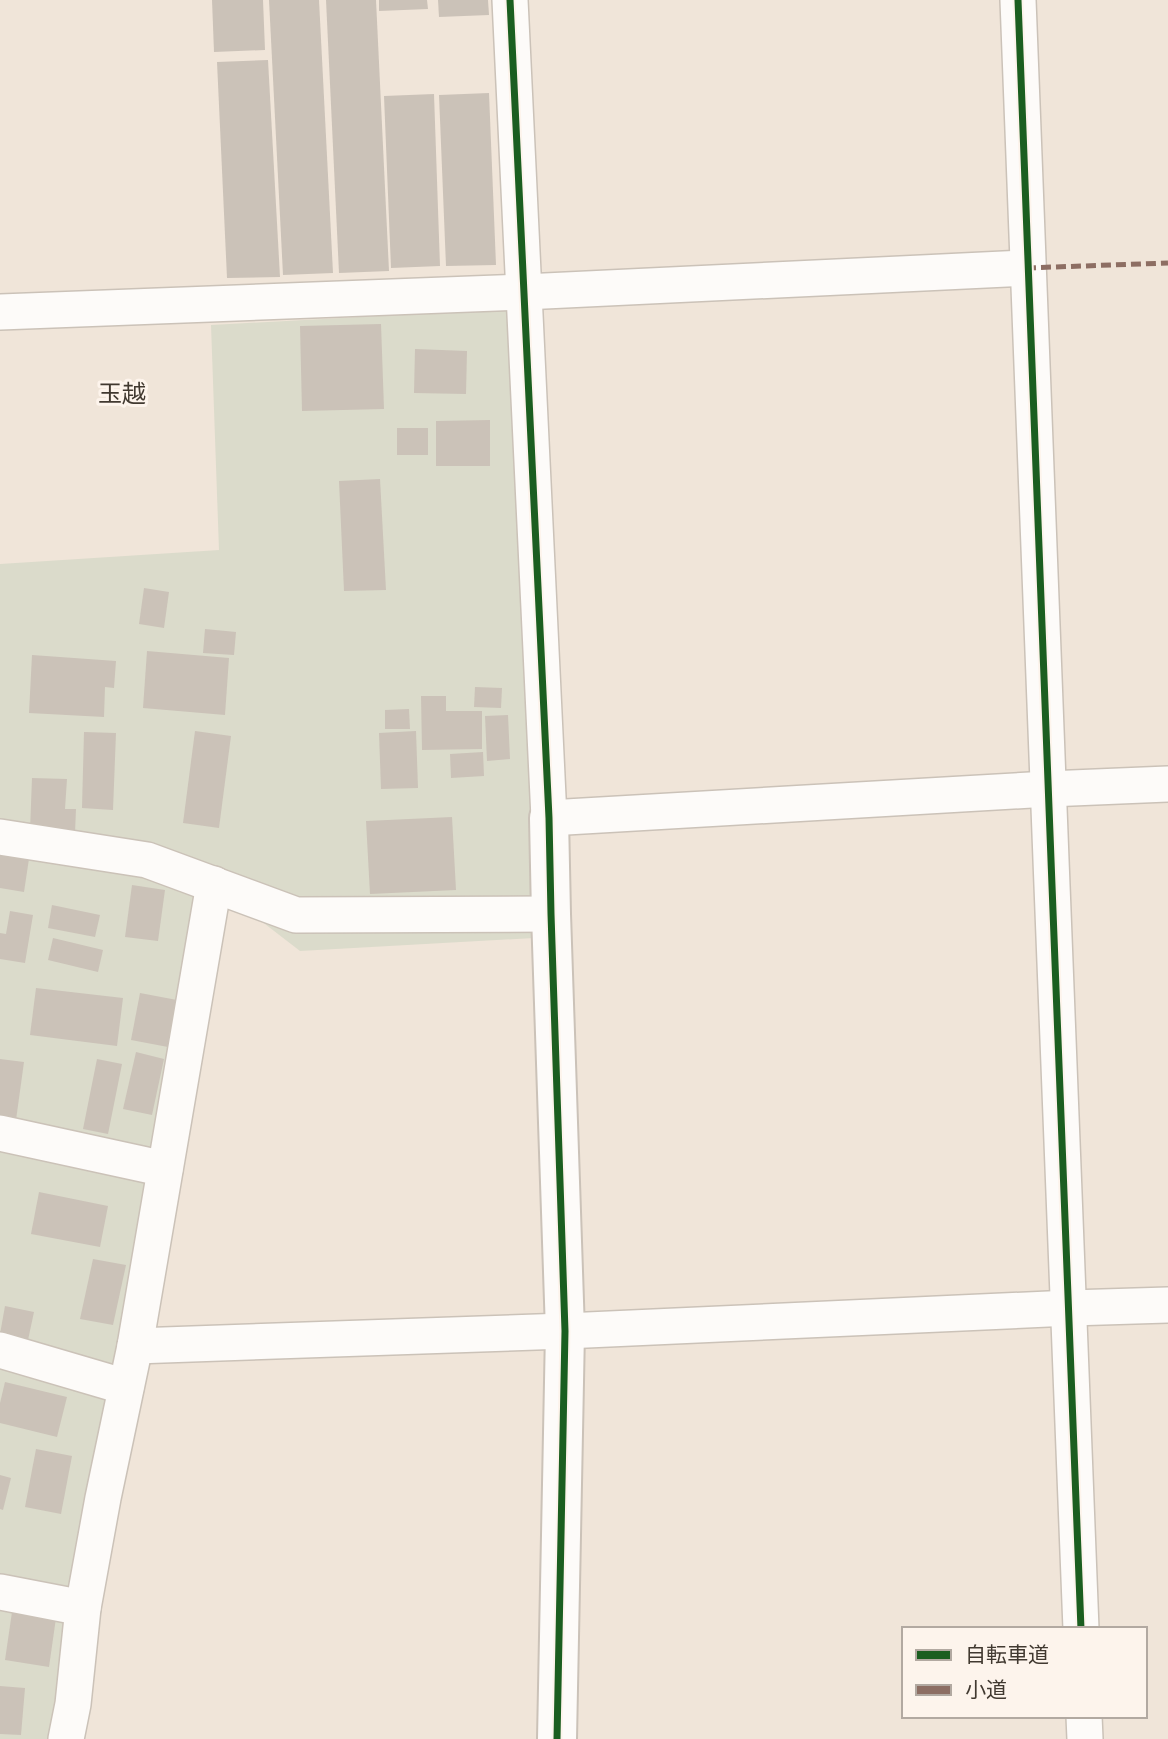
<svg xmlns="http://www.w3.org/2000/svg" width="1168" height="1739" font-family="Mulish,'Noto Sans JP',sans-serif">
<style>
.green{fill:#dbdbcb}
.building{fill:#cbc2b8}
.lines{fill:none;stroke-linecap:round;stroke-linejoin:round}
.minor-casing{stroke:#cbc2b8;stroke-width:38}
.tertiary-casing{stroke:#cbc2b8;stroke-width:42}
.minor{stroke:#fdfbf9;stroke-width:35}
.tertiary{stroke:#fdfbf9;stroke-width:38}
.quiet{stroke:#8d6e63;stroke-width:5;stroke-dasharray:10 5;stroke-linecap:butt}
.cycleway-casing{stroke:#fdf4ec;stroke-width:11}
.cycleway{stroke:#1b5e20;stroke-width:7}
.labels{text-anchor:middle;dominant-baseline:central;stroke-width:6;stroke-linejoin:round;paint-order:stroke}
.quarter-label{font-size:24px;fill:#413930;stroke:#fdf4ec}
</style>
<rect width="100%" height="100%" fill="#f0e5d9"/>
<!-- green -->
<polygon class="green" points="524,308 551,937 300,951 213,884 50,1726 51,1739 0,1739 0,564 219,550 211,325"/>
<!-- building -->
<g class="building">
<polygon points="212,0 263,0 265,50 214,52"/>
<polygon points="269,0 319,0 333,273 283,275"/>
<polygon points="326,0 376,0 389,271 339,273"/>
<polygon points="379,0 427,0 428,9 379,11"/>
<polygon points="438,0 488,0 489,15 439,17"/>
<polygon points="268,60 280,277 227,278 217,62"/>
<polygon points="489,93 496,265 446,266 439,95"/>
<polygon points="434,94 440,266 391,268 384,96"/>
<polygon points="381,324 384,409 302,411 300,326"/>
<polygon points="415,349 467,351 466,394 414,393"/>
<polygon points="490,420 490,466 436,466 436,421"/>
<rect x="397" y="428" width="31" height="27"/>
<polygon points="380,479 386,590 344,591 339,481"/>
<polygon points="144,588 169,592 164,628 139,624"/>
<polygon points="205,629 236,632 234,655 203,653"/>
<polygon points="147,651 229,658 225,715 143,708"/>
<polygon points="32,655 116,661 114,688 105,687 104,717 29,713"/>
<polygon points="475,687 502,688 501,708 474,707"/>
<polygon points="421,696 446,696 446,711 482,711 482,749 422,750"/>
<polygon points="409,709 410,729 385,729 385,710"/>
<polygon points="508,715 510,759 487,761 485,716"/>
<polygon points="195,731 231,736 219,828 183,823"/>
<polygon points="416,731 418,788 381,789 379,733"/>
<polygon points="84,732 116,733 113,810 82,808"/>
<polygon points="483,752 484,776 451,778 450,754"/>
<polygon points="32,778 67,779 65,809 76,809 75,833 30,831"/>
<polygon points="452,817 456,890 370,894 366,821"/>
<polygon points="0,848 30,852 24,892 0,888"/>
<polygon points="132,885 165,890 158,941 125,937"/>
<polygon points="52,905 100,915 95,937 48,928"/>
<polygon points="10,911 33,915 25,963 0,959 0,933 6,934"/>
<polygon points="53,938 103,950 98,972 48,960"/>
<polygon points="36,988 123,998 117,1046 30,1035"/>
<polygon points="140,993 177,1000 168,1047 131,1040"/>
<polygon points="136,1052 164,1059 152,1115 123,1109"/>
<polygon points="0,1059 24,1062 16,1120 0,1118"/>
<polygon points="97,1059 122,1064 108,1134 83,1129"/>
<polygon points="39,1192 108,1206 100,1247 31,1234"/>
<polygon points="93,1259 126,1265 113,1325 80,1319"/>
<polygon points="5,1306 34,1312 28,1340 0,1334"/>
<polygon points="5,1382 67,1397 57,1437 0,1423 0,1403"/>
<polygon points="36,1449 72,1456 61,1514 25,1507"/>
<polygon points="0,1475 11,1478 3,1510 0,1509"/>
<polygon points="12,1612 56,1618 49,1667 5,1660"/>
<polygon points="0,1686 25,1688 21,1735 0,1734"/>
</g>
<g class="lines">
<!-- minor casing -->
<g class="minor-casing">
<g id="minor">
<polyline points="510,0 549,818 1048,789 1168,784"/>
<path d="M1018,0C1036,543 1062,1086 1081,1629"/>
<polyline points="0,312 524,292 1026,268"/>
<polyline points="0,837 147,860 296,915 551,914"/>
<polyline points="0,1133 165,1169"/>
<polyline points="135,1346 565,1331 1070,1308 1168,1305"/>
<polyline points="0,1350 126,1387"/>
<polyline points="0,1592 83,1608"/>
<polyline points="1084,1716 1085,1739"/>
<polyline points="66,1739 73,1704 83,1608 103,1498 135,1346 214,884"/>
</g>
</g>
<!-- tertiary casing -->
<g class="tertiary-casing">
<polyline id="tertiary" points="549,818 551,914 565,1331 557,1739"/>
</g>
<!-- minor -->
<use href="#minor" class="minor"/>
<!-- tertiary -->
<use href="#tertiary" class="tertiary"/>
<!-- quiet -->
<polyline class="quiet" points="1026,268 1168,263"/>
<!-- cycleway casing -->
<g class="cycleway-casing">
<g id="cycleway">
<polyline points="510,0 549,818 551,914 565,1331 557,1739"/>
<path d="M1018,0C1036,543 1062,1086 1081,1629"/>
</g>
</g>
<!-- cycleway -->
<use href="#cycleway" class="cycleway"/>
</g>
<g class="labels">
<!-- quarter labels -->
<g class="quarter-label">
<text x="122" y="393">玉越</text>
</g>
</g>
<!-- legend -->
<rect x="902" y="1627" width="245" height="91" fill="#fdf4ec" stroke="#b2a9a1" stroke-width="2"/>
<rect x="916" y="1650" width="35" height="10" fill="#1b5e20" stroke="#b2a9a1" stroke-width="2"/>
<text x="965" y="1662" font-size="21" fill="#413930">自転車道</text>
<rect x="916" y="1685" width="35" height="10" fill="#8d6e63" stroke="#b2a9a1" stroke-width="2"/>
<text x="965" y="1697" font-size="21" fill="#413930">小道</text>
</svg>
